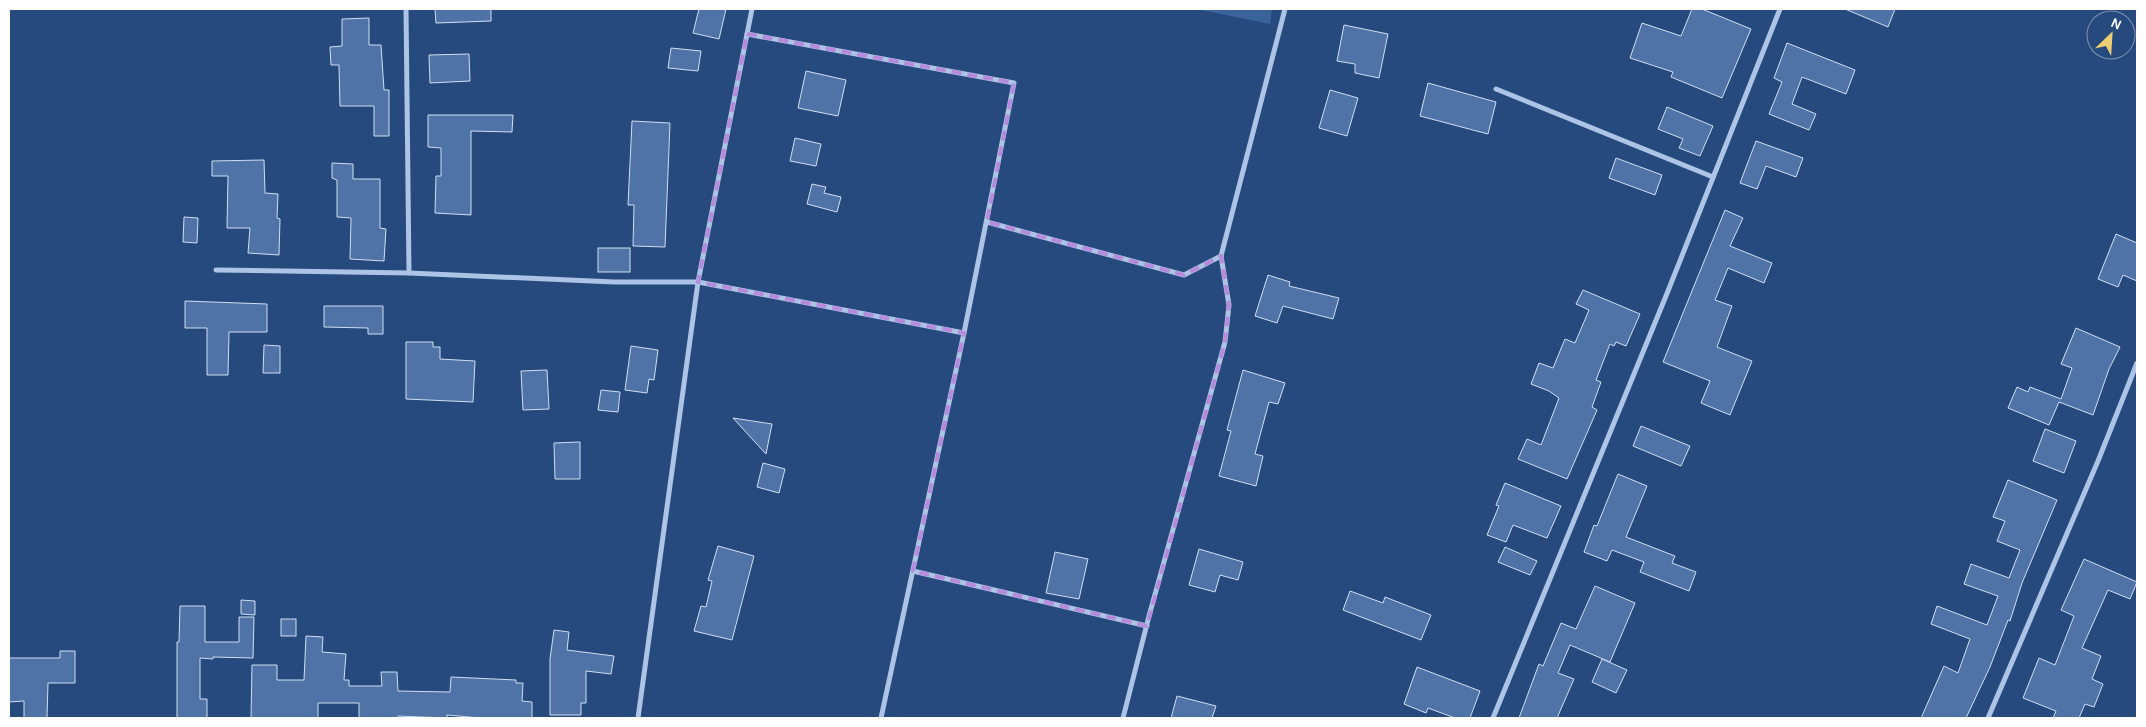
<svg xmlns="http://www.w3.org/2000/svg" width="2146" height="727" font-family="Karla,sans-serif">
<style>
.green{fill:#3a639b}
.building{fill:#4f73a7;stroke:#cfdff4}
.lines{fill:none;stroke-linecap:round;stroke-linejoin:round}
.street{stroke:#acc4e5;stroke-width:5}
.marked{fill:none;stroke:#b68bdc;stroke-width:4;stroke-dasharray:10 6;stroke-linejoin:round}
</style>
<rect width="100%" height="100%" fill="#264a7e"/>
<!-- green -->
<polygon class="green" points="1196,9 1272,9 1270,24"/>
<!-- building -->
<g class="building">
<polygon points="435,9 491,9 491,21 436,23"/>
<polygon points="699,9 726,9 719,39 693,33"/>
<polygon points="1692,9 1702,9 1751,29 1722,98 1671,77 1673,72 1630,58 1642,23 1681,36"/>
<polygon points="1845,9 1895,9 1888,27"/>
<polygon points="369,18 369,45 381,45 384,90 389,90 389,136 374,136 374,106 340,106 339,65 331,65 330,47 342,46 342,19"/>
<polygon points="1344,25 1388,34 1379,78 1355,73 1355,64 1337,61"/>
<polygon points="1787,43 1855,70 1846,94 1802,77 1792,104 1816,114 1809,130 1769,114 1782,82 1774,78"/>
<polygon points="671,48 701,51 698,71 668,68"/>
<polygon points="469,54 470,81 430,83 429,55"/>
<polygon points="806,71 846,80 838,116 798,108"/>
<polygon points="1428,83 1496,102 1488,134 1420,116"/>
<polygon points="1330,90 1358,98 1347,136 1319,128"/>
<polygon points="1667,107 1713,126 1700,156 1679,148 1683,139 1658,129"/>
<polygon points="428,115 513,115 512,132 471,131 471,215 435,213 436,176 441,176 441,148 428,147"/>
<polygon points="632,121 670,123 665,247 633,246 634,205 628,205"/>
<polygon points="795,138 821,144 816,166 790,161"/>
<polygon points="1756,141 1803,158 1796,177 1766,166 1757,189 1740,183"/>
<polygon points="1616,158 1662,175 1655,195 1609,178"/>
<polygon points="264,160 265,193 278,194 277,218 280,219 279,255 248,253 250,228 227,228 228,176 212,176 212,161"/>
<polygon points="332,163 353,164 353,179 380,179 380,228 386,229 384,261 350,259 351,218 337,217 337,180 332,178"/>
<polygon points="812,184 826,187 824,193 841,197 837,212 807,204"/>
<polygon points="1725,210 1743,218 1730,246 1772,263 1764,283 1728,268 1715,300 1732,306 1717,347 1752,361 1730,415 1701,403 1710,381 1663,362"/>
<polygon points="184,217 198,218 197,243 183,242"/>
<polygon points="2116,234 2137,243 2137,281 2123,275 2118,287 2098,279"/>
<rect x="598" y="248" width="32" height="24"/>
<polygon points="1268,275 1290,282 1289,286 1339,298 1333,319 1283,306 1277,323 1255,316"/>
<polygon points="1583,290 1640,314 1626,346 1616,342 1614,346 1610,344 1596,380 1601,382 1592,407 1597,410 1567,479 1518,459 1527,439 1541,445 1559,398 1549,391 1531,384 1539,363 1553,368 1565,339 1575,343 1589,310 1576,304"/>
<polygon points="185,301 267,304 267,332 229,332 228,375 207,375 207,328 185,328"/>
<polygon points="324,306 383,306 383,334 368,334 368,328 324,327"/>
<polygon points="2076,328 2120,347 2109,369 2093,415 2059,402 2049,425 2008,408 2017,387 2028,392 2030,387 2061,399 2072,368 2061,364"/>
<polygon points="406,342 433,342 433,347 440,347 440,359 475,361 473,402 406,399"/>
<polygon points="264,345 280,346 280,373 263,373"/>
<polygon points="631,346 658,350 654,380 649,379 647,393 625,390"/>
<polygon points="547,370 549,409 523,410 521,371"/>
<polygon points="1243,370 1285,383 1278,404 1269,402 1255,454 1263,456 1256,486 1219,476 1231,431 1227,430"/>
<polygon points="601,390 620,392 618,412 598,410"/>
<polygon points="733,418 772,424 766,454"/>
<polygon points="1641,426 1690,446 1681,466 1633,446"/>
<polygon points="2045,429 2076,441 2064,473 2033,461"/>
<polygon points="580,442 580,479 555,479 554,443"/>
<polygon points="763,463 785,469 779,493 757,487"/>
<polygon points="1618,474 1647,486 1626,537 1675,556 1672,563 1696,572 1689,591 1640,572 1644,562 1612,550 1607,561 1584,552 1594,525 1597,526"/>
<polygon points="2008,480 2057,500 2022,583 2010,621 2008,620 1990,667 1966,718 1921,718 1944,666 1958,673 1970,639 1931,624 1937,606 1987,625 1998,596 1964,584 1971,564 2009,578 2020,550 1997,541 2005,521 1993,517"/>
<polygon points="1505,483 1561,506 1547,538 1513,525 1506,542 1487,535 1499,506 1496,505"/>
<polygon points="718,546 754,556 732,640 694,631 701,606 706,607 712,581 708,580"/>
<polygon points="1505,547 1537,561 1530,575 1498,562"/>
<polygon points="1199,549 1243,562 1238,580 1220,575 1215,592 1189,585"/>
<polygon points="1055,552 1088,559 1079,599 1046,593"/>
<polygon points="2084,559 2137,582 2130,599 2108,590 2082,648 2101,656 2092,679 2103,684 2094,707 2085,704 2079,718 2053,718 2056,711 2023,698 2039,658 2055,665 2074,616 2061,610"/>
<polygon points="1595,586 1635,603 1610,662 1570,645 1558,673 1574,679 1557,718 1519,718 1539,664 1543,666 1561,623 1576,629"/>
<polygon points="1350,591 1383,603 1385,597 1431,615 1421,640 1343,610"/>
<polygon points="241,600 255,601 255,615 241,614"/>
<polygon points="180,606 205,606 205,642 239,642 239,617 254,617 253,658 213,657 213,659 200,658 200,699 207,699 207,718 177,718 177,642 179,642"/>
<rect x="281" y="619" width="15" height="17"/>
<polygon points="554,630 569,632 567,650 614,656 611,674 586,671 586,703 581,703 581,715 550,715 550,659"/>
<polygon points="306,636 323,637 322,652 346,654 344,680 349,680 349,686 382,686 381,672 397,672 398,691 450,692 451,677 516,680 516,683 523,683 522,701 532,702 532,718 480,718 447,715 447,718 398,716 398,718 359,718 359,703 318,703 318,718 251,718 252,665 277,665 277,680 304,680"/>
<polygon points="60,651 75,651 75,683 48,683 47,718 24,718 24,701 9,702 9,658 60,658"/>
<polygon points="1602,659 1627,670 1616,693 1592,682"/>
<polygon points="1417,667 1480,691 1470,718 1455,718 1428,708 1426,713 1404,704"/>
<polygon points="1177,696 1216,706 1212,718 1171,718"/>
</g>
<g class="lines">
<!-- street -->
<g class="street">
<polyline points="406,9 409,273"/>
<polyline points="747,34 1014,83 964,333 881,718"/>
<polyline points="1496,89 1713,177"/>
<polyline points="987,222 1184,275 1221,256"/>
<polyline points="216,270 409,273 614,282 698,282 964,333"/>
<polyline points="913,571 1147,626"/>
<polyline points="638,718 698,282 752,9"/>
<polyline points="1123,718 1149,616 1225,342 1229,305 1221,256 1285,9"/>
<polyline points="1493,718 1668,291 1780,9"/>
<polyline points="1988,718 2098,461 2137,363"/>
</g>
</g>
<!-- marked area -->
<path class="marked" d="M747,34L1014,83L987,222L1184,275L1221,256L1229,305L1225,342L1147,626L913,571L964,333L698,282Z"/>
<!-- border -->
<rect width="2146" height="727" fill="none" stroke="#ffffff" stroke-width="20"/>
<!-- north arrow -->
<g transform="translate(2111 35) rotate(25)"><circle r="24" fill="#264a7e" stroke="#7d92b2"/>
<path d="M0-4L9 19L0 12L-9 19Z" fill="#eece72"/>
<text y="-8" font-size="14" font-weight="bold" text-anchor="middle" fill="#ffffff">N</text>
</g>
</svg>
